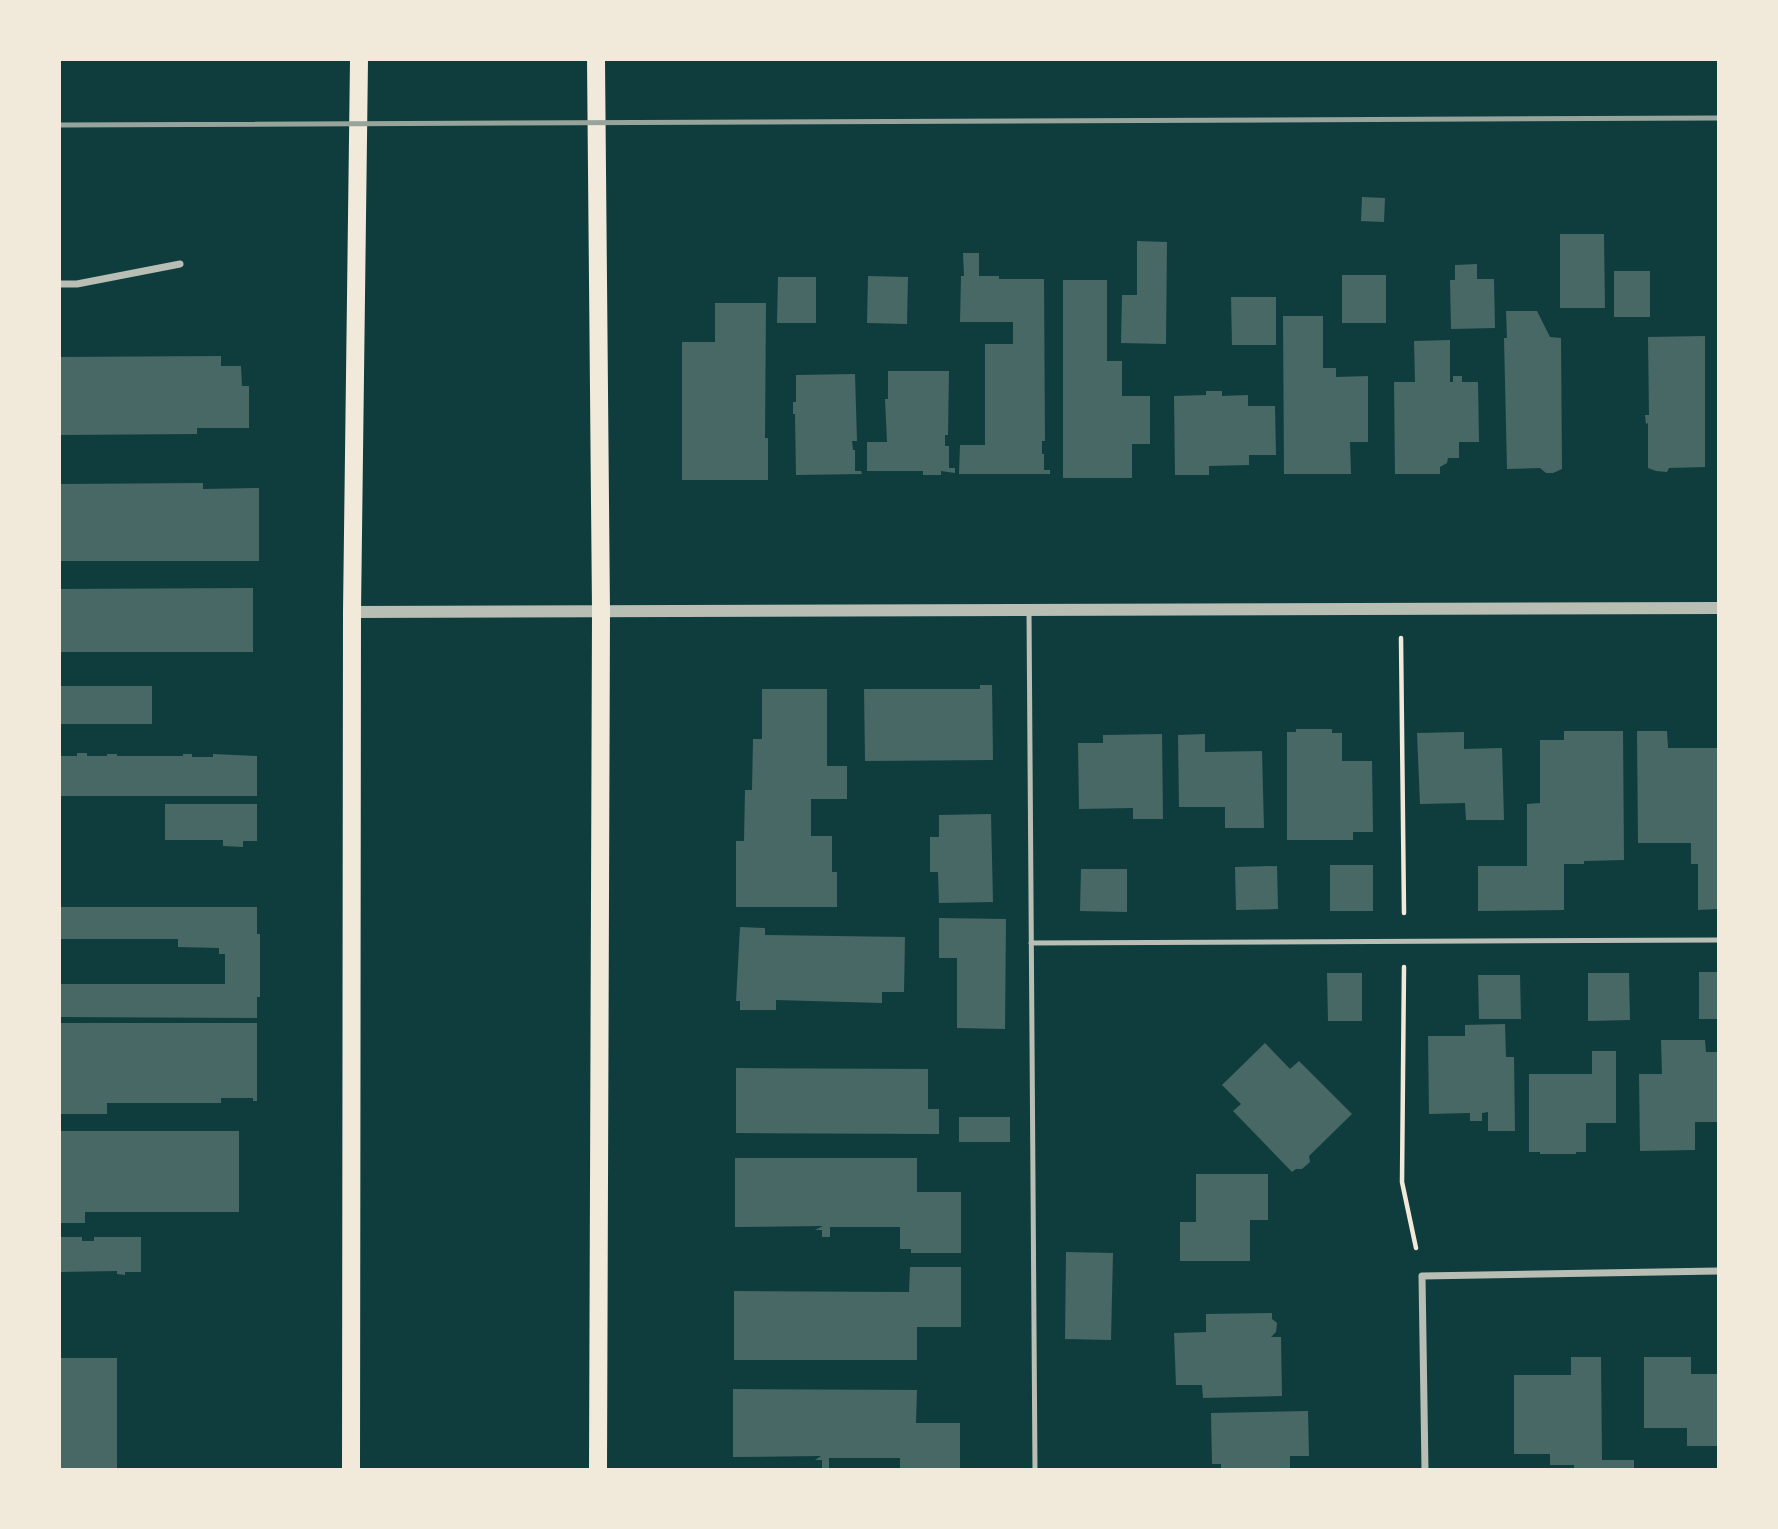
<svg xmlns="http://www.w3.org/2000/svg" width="1778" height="1529" font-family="'Source Sans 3',sans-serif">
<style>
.building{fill:#486865}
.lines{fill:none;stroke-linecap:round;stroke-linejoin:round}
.path{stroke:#f1e9da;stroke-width:4.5}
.service{stroke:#b8beb3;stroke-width:5}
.minor{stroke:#b8beb3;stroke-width:7}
.tertiary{stroke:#b8beb3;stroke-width:12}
.primary{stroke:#f1e9da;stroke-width:18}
.rail{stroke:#97a49c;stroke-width:5}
</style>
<rect width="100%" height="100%" fill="#0f3d3e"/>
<!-- building -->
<g class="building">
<polygon points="1362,197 1385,198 1384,222 1361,221"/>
<polygon points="1560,234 1604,234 1605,308 1560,308"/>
<polygon points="1137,241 1167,242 1166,344 1121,343 1122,295 1137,295"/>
<polygon points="963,253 979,253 979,276 999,276 999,279 1044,279 1045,441 1042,441 1042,454 1044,454 1044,470 1050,470 1050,474 959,474 960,445 985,445 985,344 1013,344 1013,322 960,322 961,276 964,276"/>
<polygon points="1477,264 1477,279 1494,279 1495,328 1451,329 1450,280 1455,280 1455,265"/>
<rect x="1614" y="271" width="36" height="46"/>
<rect x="1342" y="275" width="44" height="48"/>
<polygon points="868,276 908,277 907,324 867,323"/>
<polygon points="778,277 816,277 816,323 777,323"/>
<polygon points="1063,280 1107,280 1107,361 1122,361 1122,396 1150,396 1150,444 1132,444 1132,478 1063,478"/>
<polygon points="1231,297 1276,297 1276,345 1232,345"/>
<polygon points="715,303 766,303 765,438 768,438 768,480 682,480 682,342 715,342"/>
<polygon points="1506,311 1537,311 1550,337 1561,338 1562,469 1553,473 1546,473 1540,468 1507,469 1504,338 1507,338"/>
<polygon points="1283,316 1323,316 1323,368 1336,368 1336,377 1368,376 1368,442 1350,442 1351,474 1284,474"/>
<polygon points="1705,336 1705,467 1669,468 1667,472 1656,471 1648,468 1648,423 1646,424 1645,415 1649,415 1648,337"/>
<polygon points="1450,340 1450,382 1453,382 1453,376 1462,376 1462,382 1478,382 1479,442 1459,442 1459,458 1448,458 1447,463 1440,467 1440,474 1395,474 1394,382 1415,382 1414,341"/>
<polygon points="221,356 221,366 241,366 242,386 249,386 249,428 197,428 197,434 60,435 60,357"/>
<polygon points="888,371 949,371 948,435 945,435 945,446 949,446 949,468 955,468 955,473 941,471 941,475 923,475 923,471 867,471 867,442 887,442 885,399 888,399"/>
<polygon points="855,374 857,441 852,441 853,450 855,450 855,471 861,471 862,474 796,475 795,414 793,414 793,402 796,402 796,375"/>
<polygon points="1206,391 1222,391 1222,396 1248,395 1248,406 1275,406 1276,455 1249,455 1249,465 1209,466 1209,475 1175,475 1174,396 1206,395"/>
<polygon points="203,483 203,489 259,488 259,561 60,561 60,484"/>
<polygon points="253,588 253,652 60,652 60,589"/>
<polygon points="980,685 992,685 993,760 865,761 864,689 980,689"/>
<rect x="60" y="686" width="92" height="38"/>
<polygon points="762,689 827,689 827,766 847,766 847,799 811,799 811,836 832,836 832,872 837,872 837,907 736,907 736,841 744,841 745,790 752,790 753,739 762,739"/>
<polygon points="1296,729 1332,729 1332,733 1342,733 1342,761 1372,761 1373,832 1353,832 1353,840 1287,840 1287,732 1296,732"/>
<polygon points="1564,731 1623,731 1624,860 1584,861 1584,864 1564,864 1564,910 1478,911 1478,866 1527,866 1527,804 1540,803 1540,740 1564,740"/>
<polygon points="1637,731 1667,731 1668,748 1718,748 1718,909 1698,910 1698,864 1691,864 1691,843 1638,843"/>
<polygon points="1464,732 1464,749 1502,748 1504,820 1466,820 1465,803 1420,804 1417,733"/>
<polygon points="1162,734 1163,819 1133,819 1133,808 1079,809 1078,743 1103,743 1103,735"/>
<polygon points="1205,734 1205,752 1262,751 1264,828 1225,828 1225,807 1179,807 1178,735"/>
<polygon points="77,753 87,753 87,756 107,756 107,754 117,754 117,756 183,756 183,754 192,754 192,757 213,757 213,754 257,756 257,796 60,796 60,756 77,756"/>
<polygon points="165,804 257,804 257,841 243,841 243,847 223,846 223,840 165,840"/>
<polygon points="991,814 993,902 939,903 938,872 930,872 930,837 939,837 939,815"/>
<rect x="1330" y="865" width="43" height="46"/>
<polygon points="1277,866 1278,909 1236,910 1235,867"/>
<polygon points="1081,869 1127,869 1127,912 1080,911"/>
<polygon points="60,907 257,907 257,934 260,934 260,997 257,997 257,1018 60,1017 60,984 225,984 225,954 219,954 219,948 178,947 178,939 60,939"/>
<polygon points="939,918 1006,919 1005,1029 957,1028 957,958 939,958"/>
<polygon points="740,927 765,928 765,935 905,937 904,992 882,992 882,1003 776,1000 776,1010 740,1010 740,1001 736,1001"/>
<rect x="1699" y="972" width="19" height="47"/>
<polygon points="1327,973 1362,973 1362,1021 1328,1021"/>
<polygon points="1588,973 1629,973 1630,1020 1588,1021"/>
<polygon points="1478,975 1520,975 1521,1019 1479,1019"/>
<polygon points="60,1023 257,1023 257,1101 253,1101 253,1098 221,1098 221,1103 107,1103 107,1114 60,1114"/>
<polygon points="1505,1024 1506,1057 1514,1057 1515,1131 1488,1131 1488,1112 1482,1113 1482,1121 1470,1121 1470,1113 1429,1114 1428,1036 1465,1036 1465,1025"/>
<polygon points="1661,1040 1705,1040 1706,1052 1718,1052 1718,1122 1695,1122 1695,1150 1640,1151 1639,1074 1662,1074"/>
<polygon points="1265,1043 1290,1069 1299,1061 1352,1114 1309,1156 1310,1162 1302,1169 1296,1169 1292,1172 1233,1111 1241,1104 1222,1085"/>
<polygon points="1592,1051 1616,1051 1616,1123 1586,1123 1586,1152 1576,1152 1576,1154 1540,1154 1540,1152 1529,1152 1529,1074 1592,1074"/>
<polygon points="736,1068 928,1069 928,1109 939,1109 939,1134 736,1133"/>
<rect x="959" y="1117" width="51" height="25"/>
<polygon points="60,1131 239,1131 239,1212 85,1212 85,1223 60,1223"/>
<polygon points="735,1158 917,1158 917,1192 961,1192 961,1253 911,1253 911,1249 900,1249 900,1227 830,1227 830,1237 822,1237 822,1230 815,1230 823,1226 735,1227"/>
<polygon points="1196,1174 1268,1174 1268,1220 1250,1220 1250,1261 1180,1261 1180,1222 1196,1222"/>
<polygon points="60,1237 82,1237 82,1241 94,1241 94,1237 141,1237 141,1272 125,1272 125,1275 117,1274 117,1271 60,1272"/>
<polygon points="1066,1252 1113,1253 1111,1340 1065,1339"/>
<polygon points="910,1267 961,1267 961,1327 917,1327 917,1360 734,1360 734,1291 909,1292"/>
<polygon points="1272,1313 1272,1319 1277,1323 1276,1332 1271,1337 1281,1337 1282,1396 1203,1398 1202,1385 1176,1385 1174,1333 1206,1332 1206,1314"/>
<polygon points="1571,1357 1601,1357 1602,1460 1634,1460 1634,1470 1574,1470 1574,1465 1550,1465 1550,1454 1514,1454 1514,1375 1571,1375"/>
<polygon points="1644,1357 1691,1357 1691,1374 1718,1374 1718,1446 1687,1446 1687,1428 1644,1428"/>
<rect x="60" y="1358" width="57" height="112"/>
<polygon points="733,1389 917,1390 916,1423 960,1423 960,1470 900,1470 900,1458 829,1458 829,1468 822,1468 822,1460 815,1460 821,1456 733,1457"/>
<polygon points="1308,1411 1309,1456 1290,1456 1290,1470 1221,1470 1221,1464 1212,1464 1211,1413"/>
</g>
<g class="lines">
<!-- path -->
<g class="path">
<polyline points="1401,638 1404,913"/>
<polyline points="1404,967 1402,1182 1416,1248"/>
</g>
<!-- service -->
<g class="service">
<polyline points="1029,610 1035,1470"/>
<polyline points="1031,943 1718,940"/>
</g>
<!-- minor -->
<g class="minor">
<polyline points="60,284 77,284 180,264"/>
<polyline points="1425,1470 1422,1276 1718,1271"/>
</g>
<!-- tertiary -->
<polyline class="tertiary" points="352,612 1718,608"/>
<!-- primary -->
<g class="primary">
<polyline points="596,60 601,611 598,1470"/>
<polyline points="351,1470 352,612 359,60"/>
</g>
<!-- rail -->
<polyline class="rail" points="60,125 1718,118"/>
</g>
<!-- border -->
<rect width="1778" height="1529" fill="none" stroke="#f1e9da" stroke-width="122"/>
</svg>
